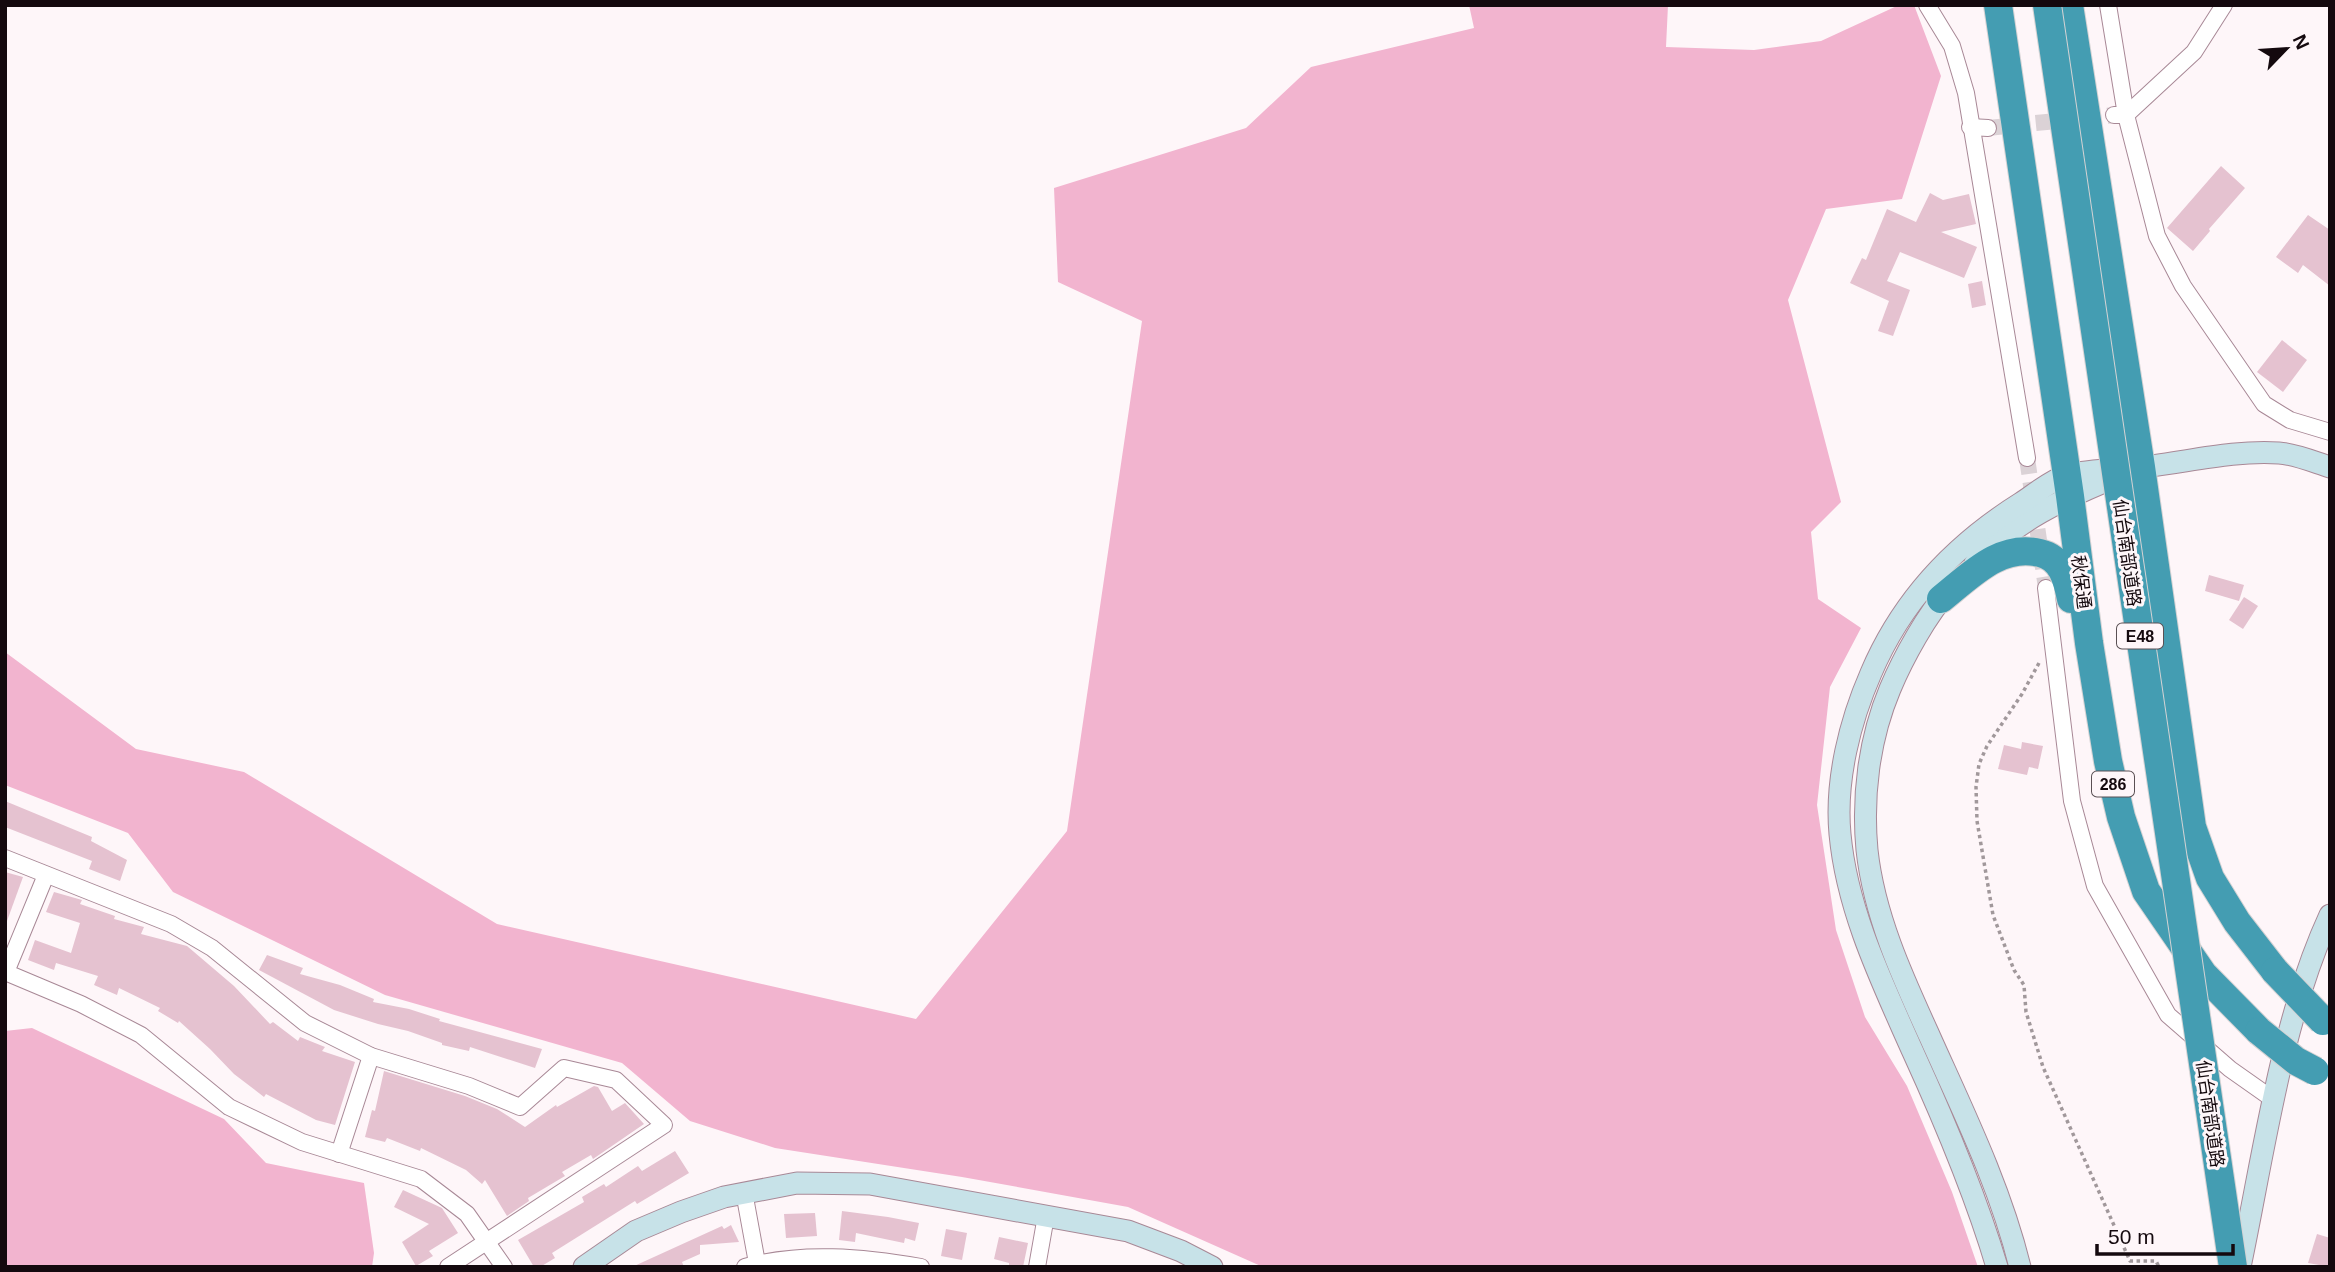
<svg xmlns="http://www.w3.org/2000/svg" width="2335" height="1272" font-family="Helvetica,'Noto Sans JP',sans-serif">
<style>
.green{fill:#f2b4cf}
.building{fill:#e5c2d0}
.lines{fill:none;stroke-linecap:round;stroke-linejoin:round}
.street-tunnel{stroke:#dbd2d6;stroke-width:16;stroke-dasharray:16 8;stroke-linecap:butt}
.street-casing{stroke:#a88896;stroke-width:18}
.secondary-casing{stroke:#a88896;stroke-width:23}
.highway-casing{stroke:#d5d3d4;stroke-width:30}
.path{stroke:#a1989b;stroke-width:3.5;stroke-dasharray:3.5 3.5;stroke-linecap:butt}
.street{stroke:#fff;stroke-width:16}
.secondary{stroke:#c7e2e8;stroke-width:21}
.highway{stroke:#449db2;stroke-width:28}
.highway-bridge-casing{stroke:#d5d3d4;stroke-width:30;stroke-linecap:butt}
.highway-bridge{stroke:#449db2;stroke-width:28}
.labels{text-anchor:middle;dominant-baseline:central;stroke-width:6;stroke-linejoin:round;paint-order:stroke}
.shield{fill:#fef6f9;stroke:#5a5054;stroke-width:2}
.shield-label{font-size:16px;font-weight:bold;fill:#14090e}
.street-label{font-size:18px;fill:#14090e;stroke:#fef6f9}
</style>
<rect width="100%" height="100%" fill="#fef6f9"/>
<!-- green -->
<g class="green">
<polygon points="1469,5 1668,5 1666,47 1754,50 1821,41 1899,5 1914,5 1941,76 1902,199 1826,209 1788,300 1841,502 1811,532 1818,599 1861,628 1830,687 1817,805 1836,930 1865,1017 1907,1086 1952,1192 1978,1267 1263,1267 1128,1207 962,1177 775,1148 690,1121 622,1063 385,995 173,892 128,833 5,785 5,652 136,749 244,772 497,924 916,1019 1067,831 1142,321 1058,282 1054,188 1246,128 1311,67 1474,28"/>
<polygon points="32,1028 224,1119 266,1163 364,1183 374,1253 372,1267 5,1267 5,1031"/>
</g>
<!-- building -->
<g class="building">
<polygon points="2221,166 2245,188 2209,229 2210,231 2193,251 2167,228"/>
<polygon points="1930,193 1943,200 1969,194 1976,224 1941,232 1977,247 1964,278 1900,252 1887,281 1910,290 1893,336 1878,331 1889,301 1850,283 1862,258 1866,260 1887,209 1916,222"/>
<polygon points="2308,215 2330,230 2330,286 2303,265 2298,273 2276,257"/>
<polygon points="1982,281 1986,305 1972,308 1968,284"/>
<polygon points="2282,340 2307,360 2283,392 2257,372"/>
<polygon points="2209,575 2244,585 2239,601 2205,591"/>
<polygon points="2244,597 2258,606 2243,629 2229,620"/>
<polygon points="2022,742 2043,746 2038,769 2029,767 2027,775 1998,769 2004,745 2021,749"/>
<polygon points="5,801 92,837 91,841 127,860 120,881 89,869 92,861 5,827"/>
<polygon points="5,872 23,877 7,921 5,921"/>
<polygon points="54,892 82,900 80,904 115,916 114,919 144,927 141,934 187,946 234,986 270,1024 273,1022 298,1041 300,1037 325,1047 322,1051 355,1062 335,1125 316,1120 266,1094 264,1097 234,1074 210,1049 179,1021 178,1023 158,1011 160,1008 119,988 117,995 94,985 98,976 56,963 54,970 28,960 35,940 71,953 80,923 46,912"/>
<polygon points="267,955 303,968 300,974 340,985 374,999 373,1002 409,1009 440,1019 439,1021 542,1049 535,1068 470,1047 469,1051 442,1045 442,1043 408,1031 378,1024 334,1010 259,970"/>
<polygon points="384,1071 465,1096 497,1109 525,1127 556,1105 557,1107 594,1086 598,1087 612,1111 625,1103 644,1124 593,1159 591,1155 562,1172 565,1176 528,1198 529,1201 507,1216 485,1180 482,1184 466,1170 421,1148 420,1151 387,1138 385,1142 365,1137 372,1110 375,1111"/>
<polygon points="675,1151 689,1173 637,1204 635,1201 552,1253 555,1258 540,1267 534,1267 518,1240 584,1202 582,1197 604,1184 606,1187 638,1166 642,1171"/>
<polygon points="403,1190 442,1208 458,1233 429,1251 433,1256 416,1266 402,1242 429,1224 394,1207"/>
<polygon points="842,1211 888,1217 919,1223 915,1241 905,1238 904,1243 856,1233 855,1242 839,1240"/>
<polygon points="815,1213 817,1236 786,1238 784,1214"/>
<polygon points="731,1225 739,1242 700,1245 700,1254 682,1262 684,1267 632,1267 722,1226 724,1229"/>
<polygon points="946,1229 967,1233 962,1260 941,1256"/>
<polygon points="2317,1234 2330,1238 2330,1267 2308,1263"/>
<polygon points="999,1237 1028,1243 1023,1267 1009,1267 1009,1263 994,1259"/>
</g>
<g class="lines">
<!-- street-tunnel -->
<g class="street-tunnel">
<polyline points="1988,128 2114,115"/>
<polyline points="2027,458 2046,588"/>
</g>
<!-- street casing -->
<g class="street-casing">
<g id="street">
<polyline points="1927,5 1952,46 1966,93 2027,458"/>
<polyline points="2108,5 2126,115 2157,236 2183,286 2264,404 2290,420 2330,432"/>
<polyline points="2114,115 2126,115 2194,52 2224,5"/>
<polyline points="1970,127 1988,128"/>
<polyline points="2046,588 2072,801 2095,886 2168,1015 2230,1069 2274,1100"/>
<polyline points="5,858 171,924 212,948 305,1023 371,1056 469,1086 520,1107 564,1068 616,1080 664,1125 448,1267"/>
<polyline points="5,972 81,1004 141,1035 229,1107 302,1142 421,1179 467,1214 504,1267"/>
<polyline points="6,972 46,875"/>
<polyline points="339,1154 371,1056"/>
<polyline points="744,1192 757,1263"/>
<path d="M745,1267C801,1251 864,1257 921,1267"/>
<polyline points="1037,1267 1046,1216"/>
</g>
</g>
<!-- secondary casing -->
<g class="secondary-casing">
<g id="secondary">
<path d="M1975,563C2014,522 2064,498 2116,477"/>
<path d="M1950,589C1927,614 1903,658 1890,689C1869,739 1862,796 1867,850C1874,915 1902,976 1929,1035C1963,1111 2000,1186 2020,1267"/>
<polyline points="584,1267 636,1231 681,1212 724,1197 797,1183 870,1184 1128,1231 1181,1251 1212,1267"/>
<path d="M1997,1267C1975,1193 1945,1122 1913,1052C1882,982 1847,911 1840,834C1835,780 1850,721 1871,673C1902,600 1954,545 2021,503C2035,494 2051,480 2067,475C2085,470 2123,469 2143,467C2188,462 2233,450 2279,453C2295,454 2314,462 2330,467"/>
<path d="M2240,1267C2264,1153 2281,1021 2330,915"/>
</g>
</g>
<!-- highway casing -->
<g class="highway-casing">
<g id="highway">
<polyline points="1998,5 2070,496 2089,643 2108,761 2121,817 2146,891 2203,974 2259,1031"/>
<polyline points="2069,5 2141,467 2192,827 2210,878 2237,922 2275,971"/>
<path d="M1941,599C1970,576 2000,543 2040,553C2062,558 2067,579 2071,599"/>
</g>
</g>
<!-- path -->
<polyline class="path" points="2039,663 2022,694 1987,746 1979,764 1976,787 1977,821 1993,915 2014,970 2024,985 2026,1012 2043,1067 2130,1261 2156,1261 2159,1267"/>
<!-- street -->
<use href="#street" class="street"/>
<!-- secondary -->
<use href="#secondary" class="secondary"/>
<!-- highway -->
<use href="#highway" class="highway"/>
<!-- highway-bridge casing -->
<g class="highway-bridge-casing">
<g id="highway-bridge">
<polyline points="2047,5 2233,1267"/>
<polyline points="2275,971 2323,1021"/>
<polyline points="2259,1031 2296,1061 2315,1071"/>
</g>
</g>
<!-- highway-bridge -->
<use href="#highway-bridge" class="highway-bridge"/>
</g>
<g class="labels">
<!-- shield labels -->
<g class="shield">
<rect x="2117" y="623.5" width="46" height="25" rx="5"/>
<rect x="2092" y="771.5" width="42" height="25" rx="5"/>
</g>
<g class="shield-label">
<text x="2140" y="636">E48</text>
<text x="2113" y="784">286</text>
</g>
<!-- street labels -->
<g class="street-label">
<text transform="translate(2127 553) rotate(82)">仙台南部道路</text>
<text transform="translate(2081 582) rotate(83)">秋保通</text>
<text transform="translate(2210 1114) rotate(82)">仙台南部道路</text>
</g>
</g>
<!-- border -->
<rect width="2335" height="1272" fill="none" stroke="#14090e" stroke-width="14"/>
<!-- north arrow -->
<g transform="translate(2286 49) rotate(65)" stroke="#fef6f9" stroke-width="5" paint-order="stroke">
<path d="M0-5L12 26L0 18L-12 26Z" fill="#14090e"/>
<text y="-10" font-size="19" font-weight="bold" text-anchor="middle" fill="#14090e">N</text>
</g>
<!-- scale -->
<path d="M2097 1244v10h136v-10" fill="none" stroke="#14090e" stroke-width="3.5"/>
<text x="2108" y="1244" font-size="21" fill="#14090e" stroke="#fef6f9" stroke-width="5" paint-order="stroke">50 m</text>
</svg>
